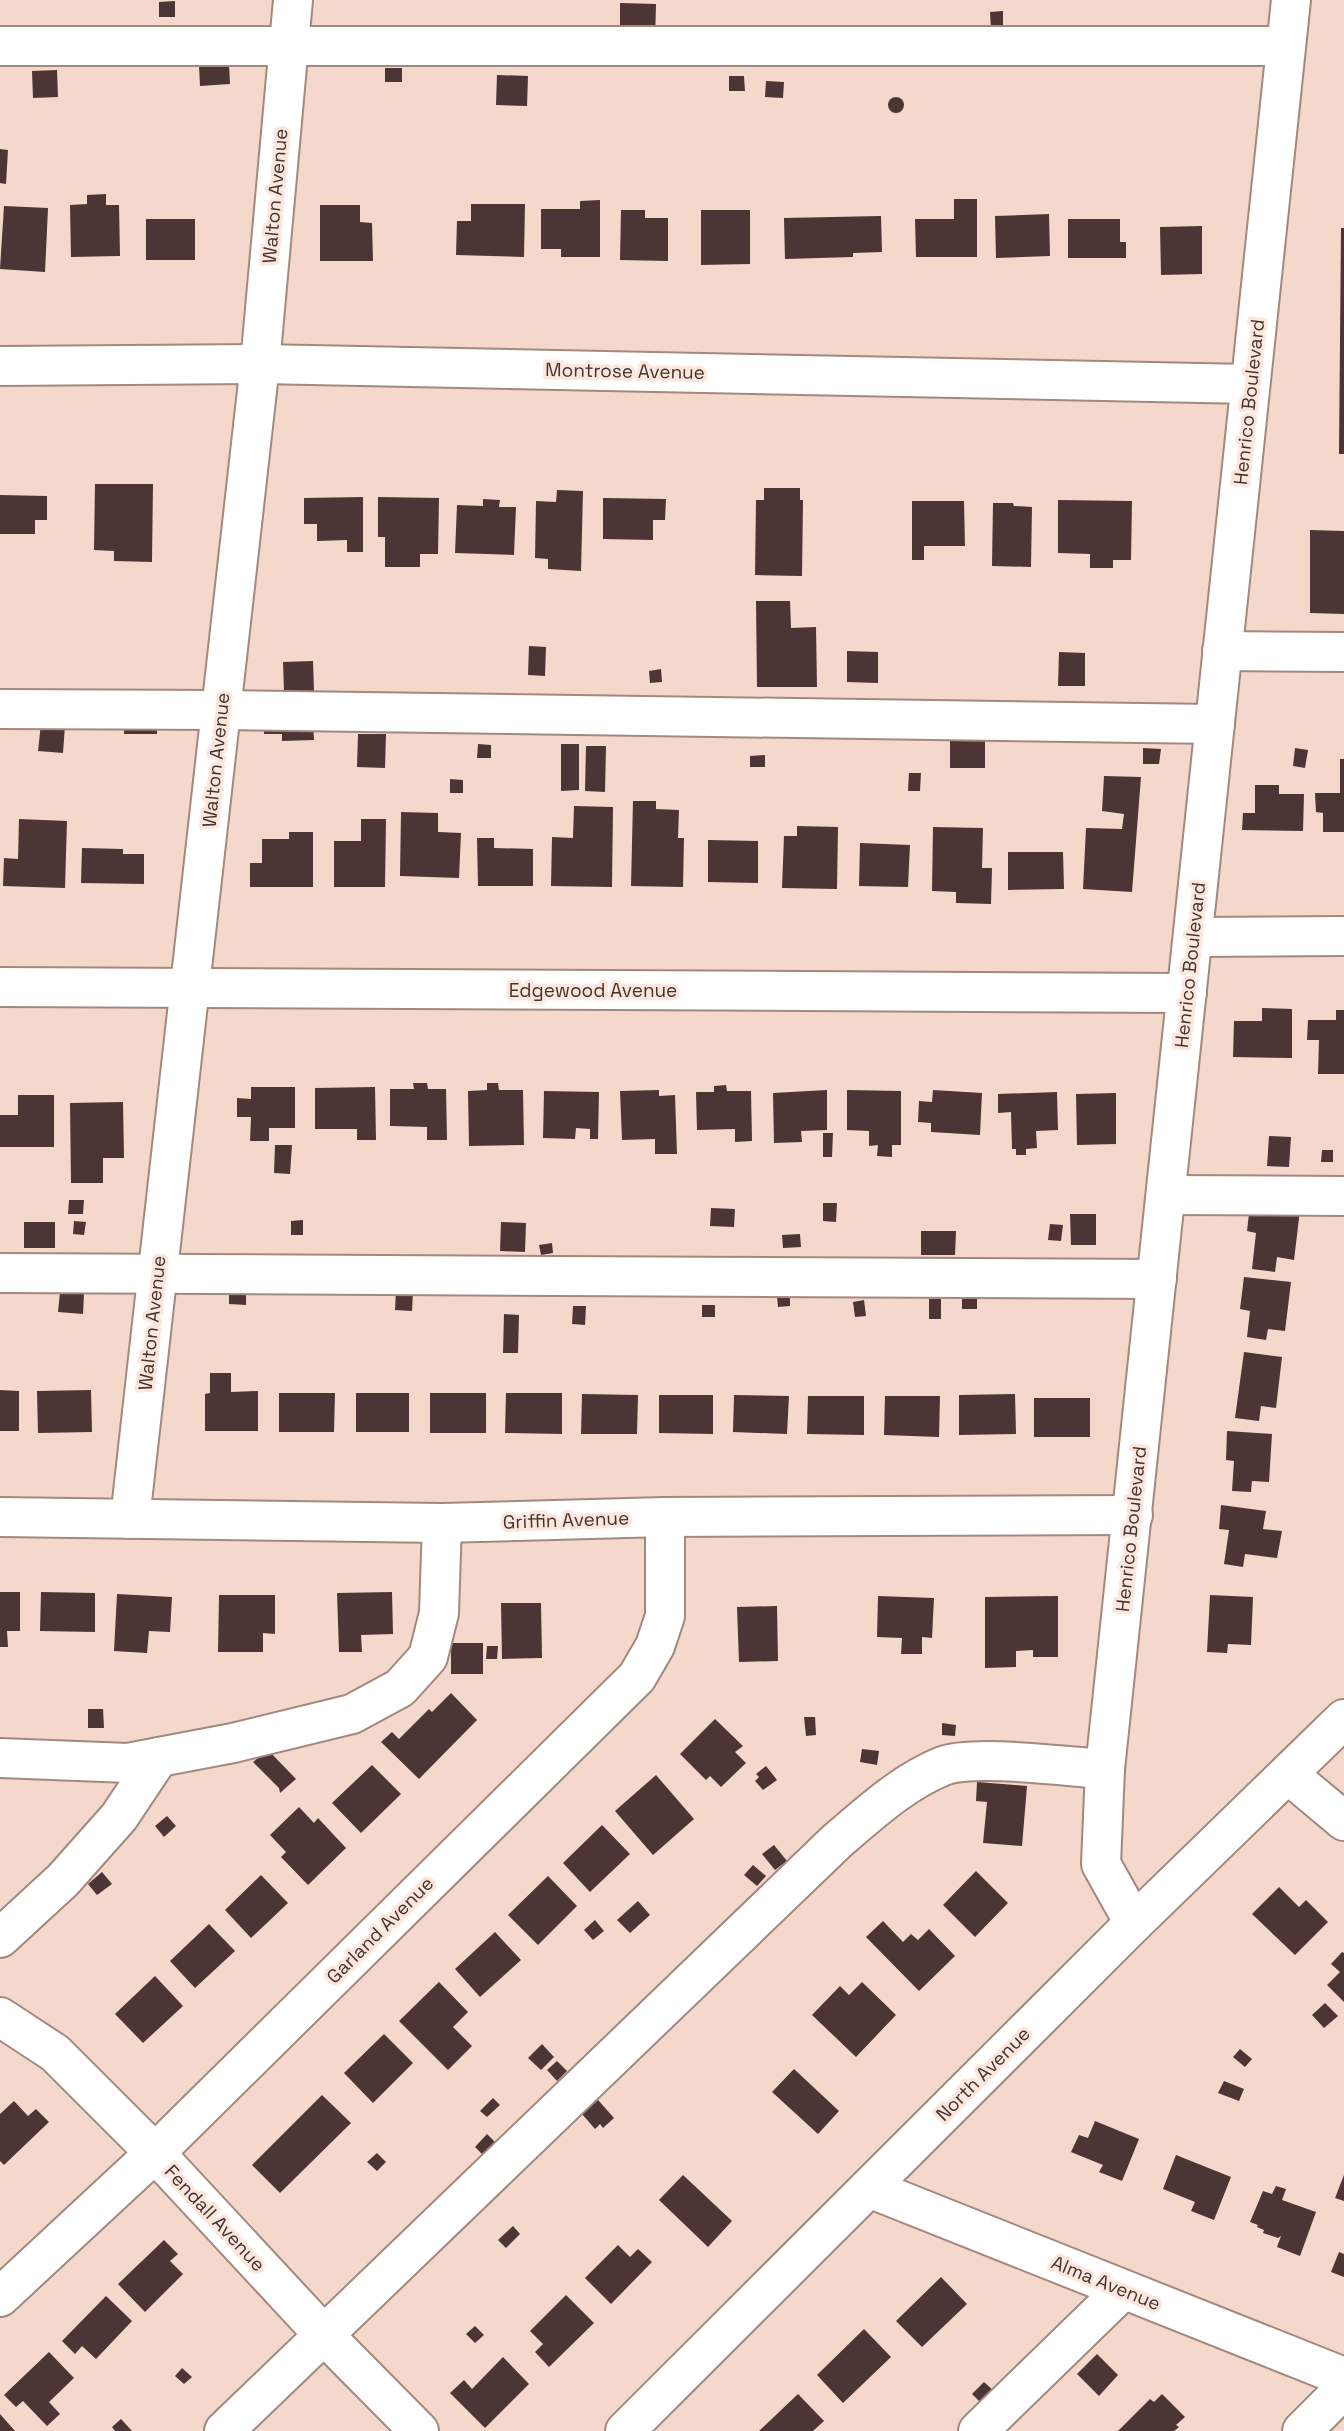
<svg xmlns="http://www.w3.org/2000/svg" width="1344" height="2431" font-family="'Space Grotesk',sans-serif">
<style>
.building{fill:#4d3435}
.lines{fill:none;stroke-linecap:round;stroke-linejoin:round}
.minor-casing{stroke:#a3887e;stroke-width:42}
.minor{stroke:#fff;stroke-width:38}
.labels{text-anchor:middle;dominant-baseline:central;stroke-width:7;stroke-linejoin:round;paint-order:stroke}
.street-label{font-size:19px;fill:#413631;stroke:#fee6dd}
</style>
<rect width="100%" height="100%" fill="#f5d8cc"/>
<!-- building -->
<g class="building">
<polygon points="175,1 175,17 159,17 159,2"/>
<polygon points="620,3 656,4 655,40 620,39"/>
<polygon points="1003,11 1003,29 991,30 990,12"/>
<polygon points="229,64 230,84 200,86 199,66"/>
<rect x="385" y="68" width="17" height="14"/>
<polygon points="57,70 58,97 33,98 32,71"/>
<polygon points="497,75 528,76 527,106 496,105"/>
<polygon points="729,76 744,76 745,91 729,91"/>
<polygon points="766,81 784,82 783,98 765,97"/>
<circle cx="896" cy="105" r="8"/>
<polygon points="0,149 8,150 6,184 0,183"/>
<polygon points="106,194 106,205 119,205 120,256 71,257 70,205 87,204 87,195"/>
<polygon points="954,199 977,199 977,257 916,257 915,219 954,219"/>
<polygon points="600,200 600,257 561,257 561,249 541,249 541,209 580,209 580,201"/>
<polygon points="471,204 525,204 524,257 456,255 457,221 471,221"/>
<polygon points="320,205 360,205 360,222 372,223 373,261 320,261"/>
<polygon points="4,206 48,208 45,272 0,269"/>
<polygon points="621,210 645,210 645,218 668,218 668,261 620,260"/>
<polygon points="701,210 750,210 750,264 701,265"/>
<polygon points="1049,214 1050,256 996,258 995,216"/>
<polygon points="881,216 882,252 853,253 853,257 785,259 784,218"/>
<rect x="146" y="219" width="49" height="41"/>
<polygon points="1068,219 1120,219 1120,242 1126,242 1126,258 1068,258"/>
<polygon points="1202,226 1202,274 1161,275 1160,227"/>
<polygon points="1341,228 1344,228 1344,454 1339,454"/>
<polygon points="95,484 153,484 152,562 114,561 114,551 94,550"/>
<polygon points="764,488 800,488 800,500 803,500 802,576 755,575 756,500 764,500"/>
<polygon points="557,490 583,491 581,571 548,569 548,559 535,558 536,501 556,502"/>
<polygon points="0,495 47,496 47,520 35,520 35,534 0,534"/>
<polygon points="363,497 363,552 347,552 347,540 317,541 317,524 304,524 304,498"/>
<polygon points="378,497 439,498 438,554 420,554 420,567 385,567 385,537 378,537"/>
<polygon points="603,498 666,499 665,520 653,520 653,540 603,539"/>
<polygon points="483,499 500,500 499,507 516,507 514,555 455,553 457,505 483,506"/>
<polygon points="1058,500 1132,501 1131,560 1113,560 1113,568 1090,568 1090,554 1058,553"/>
<polygon points="912,501 964,501 965,546 924,546 924,560 912,560"/>
<polygon points="993,503 1013,503 1014,506 1032,507 1031,567 992,566"/>
<polygon points="1310,530 1344,531 1344,614 1310,613"/>
<polygon points="756,601 790,601 791,628 816,627 817,687 757,687"/>
<polygon points="529,646 546,647 545,676 528,675"/>
<polygon points="847,651 878,652 878,683 847,682"/>
<polygon points="1059,652 1085,653 1085,686 1058,686"/>
<polygon points="313,661 314,691 284,692 283,662"/>
<polygon points="661,669 662,682 650,683 649,671"/>
<polygon points="124,719 157,720 157,734 124,734"/>
<polygon points="313,721 314,740 282,741 282,734 264,734 264,722"/>
<polygon points="41,723 65,725 63,753 38,751"/>
<rect x="950" y="732" width="35" height="36"/>
<polygon points="358,734 386,734 385,768 357,767"/>
<polygon points="478,744 491,745 491,758 477,758"/>
<polygon points="561,744 579,744 579,790 561,791"/>
<polygon points="586,746 606,746 605,792 585,791"/>
<polygon points="1143,748 1161,749 1159,764 1143,764"/>
<polygon points="1295,748 1308,750 1305,768 1293,766"/>
<polygon points="765,755 765,767 750,767 750,756"/>
<polygon points="1340,759 1344,759 1344,832 1323,832 1323,813 1316,812 1315,793 1340,793"/>
<polygon points="909,773 921,773 920,791 908,791"/>
<polygon points="1104,776 1141,777 1132,892 1083,889 1086,828 1122,829 1124,814 1102,811"/>
<polygon points="450,779 463,780 463,793 450,793"/>
<polygon points="1255,785 1279,785 1279,794 1304,794 1303,831 1242,830 1243,813 1255,813"/>
<polygon points="633,801 656,801 656,809 679,810 678,838 684,838 683,887 631,886"/>
<polygon points="574,806 613,807 612,887 551,886 552,837 573,838"/>
<polygon points="401,812 438,813 438,832 461,833 459,878 400,876"/>
<polygon points="19,819 67,821 65,888 3,886 4,858 18,859"/>
<polygon points="361,819 386,819 385,887 334,887 334,841 361,841"/>
<polygon points="797,826 838,827 837,889 782,888 784,836 797,836"/>
<polygon points="933,827 983,828 982,868 992,868 991,904 956,903 956,892 932,891"/>
<polygon points="289,832 313,832 313,887 250,887 250,863 262,863 262,839 289,839"/>
<polygon points="477,838 494,838 494,848 533,849 533,886 478,886"/>
<polygon points="708,840 758,841 758,883 708,882"/>
<polygon points="860,843 910,845 908,887 859,886"/>
<polygon points="82,848 123,849 123,854 144,854 144,884 81,883"/>
<polygon points="1008,852 1063,852 1064,889 1008,890"/>
<polygon points="1262,1008 1292,1009 1292,1058 1233,1057 1234,1021 1262,1021"/>
<polygon points="1336,1010 1344,1010 1344,1074 1318,1074 1319,1040 1307,1040 1308,1020 1336,1020"/>
<polygon points="413,1083 427,1083 428,1089 446,1089 447,1140 427,1140 427,1127 390,1126 390,1089 414,1089"/>
<polygon points="487,1083 498,1083 499,1090 523,1090 524,1145 469,1146 468,1091 487,1090"/>
<polygon points="726,1085 727,1091 751,1091 752,1141 735,1142 735,1129 697,1130 696,1092 714,1092 714,1086"/>
<polygon points="251,1087 295,1087 295,1128 269,1128 269,1141 250,1141 251,1117 237,1117 237,1098 251,1099"/>
<polygon points="375,1087 376,1140 357,1140 357,1129 315,1129 315,1088"/>
<polygon points="659,1090 659,1096 675,1095 677,1154 655,1154 655,1139 622,1140 620,1091"/>
<polygon points="827,1090 827,1130 801,1131 802,1142 774,1143 773,1093"/>
<polygon points="847,1090 901,1091 901,1145 892,1145 892,1157 877,1156 878,1145 869,1146 869,1131 847,1130"/>
<polygon points="933,1090 982,1093 980,1135 931,1132 931,1123 918,1122 919,1101 932,1102"/>
<polygon points="544,1091 599,1092 598,1139 590,1139 590,1129 576,1128 575,1139 543,1138"/>
<polygon points="1057,1092 1058,1130 1036,1131 1037,1148 1026,1149 1026,1155 1016,1155 1016,1149 1012,1149 1011,1112 998,1113 998,1094"/>
<polygon points="1116,1093 1116,1144 1077,1145 1076,1094"/>
<polygon points="18,1095 54,1095 54,1147 0,1147 0,1115 18,1115"/>
<polygon points="123,1102 124,1158 103,1158 103,1183 71,1183 70,1103"/>
<polygon points="823,1133 833,1133 832,1157 823,1157"/>
<polygon points="1269,1136 1291,1137 1289,1167 1267,1166"/>
<polygon points="275,1145 292,1145 290,1174 274,1173"/>
<polygon points="1322,1150 1333,1150 1333,1162 1321,1162"/>
<polygon points="69,1200 84,1200 83,1214 68,1214"/>
<polygon points="823,1203 837,1203 836,1222 823,1221"/>
<polygon points="1250,1205 1300,1210 1294,1260 1277,1257 1275,1272 1252,1269 1256,1233 1247,1231"/>
<polygon points="711,1208 735,1209 734,1227 710,1226"/>
<polygon points="1070,1214 1096,1214 1096,1245 1071,1245"/>
<polygon points="303,1220 303,1235 291,1235 291,1221"/>
<polygon points="74,1221 86,1222 84,1235 73,1234"/>
<rect x="24" y="1222" width="31" height="26"/>
<polygon points="501,1222 526,1223 525,1252 500,1251"/>
<polygon points="1050,1224 1063,1225 1061,1241 1048,1240"/>
<polygon points="921,1231 956,1231 955,1255 921,1255"/>
<polygon points="800,1234 801,1247 783,1248 782,1235"/>
<polygon points="552,1243 553,1253 541,1255 539,1245"/>
<polygon points="1244,1277 1291,1282 1285,1331 1268,1329 1266,1340 1247,1337 1250,1311 1240,1309"/>
<polygon points="396,1291 413,1292 412,1311 395,1310"/>
<polygon points="60,1292 84,1293 83,1314 58,1312"/>
<polygon points="229,1293 246,1294 246,1305 229,1304"/>
<rect x="962" y="1295" width="15" height="14"/>
<polygon points="777,1296 790,1296 790,1306 778,1307"/>
<rect x="929" y="1299" width="12" height="20"/>
<polygon points="864,1300 866,1316 855,1317 853,1302"/>
<rect x="702" y="1305" width="13" height="12"/>
<polygon points="573,1306 586,1306 585,1325 572,1324"/>
<polygon points="504,1314 519,1315 518,1353 503,1353"/>
<polygon points="1244,1352 1282,1357 1276,1408 1261,1406 1259,1421 1235,1418"/>
<polygon points="210,1373 231,1373 231,1392 258,1391 258,1431 205,1431 205,1394 210,1393"/>
<polygon points="0,1390 19,1391 19,1431 0,1431"/>
<polygon points="91,1390 92,1432 38,1433 37,1391"/>
<polygon points="279,1393 335,1393 334,1432 279,1432"/>
<rect x="356" y="1393" width="53" height="39"/>
<rect x="430" y="1393" width="56" height="40"/>
<polygon points="506,1393 562,1393 562,1434 505,1433"/>
<polygon points="582,1394 638,1395 637,1434 581,1434"/>
<polygon points="1015,1394 1016,1434 959,1435 959,1395"/>
<polygon points="659,1395 713,1395 713,1434 659,1433"/>
<polygon points="734,1395 789,1396 787,1434 733,1432"/>
<polygon points="808,1396 864,1396 864,1435 807,1434"/>
<polygon points="885,1396 940,1396 939,1437 884,1435"/>
<rect x="1034" y="1398" width="56" height="39"/>
<polygon points="1227,1431 1272,1434 1269,1482 1252,1481 1251,1492 1232,1491 1234,1461 1226,1460"/>
<polygon points="1221,1505 1266,1511 1263,1529 1282,1531 1277,1558 1245,1554 1243,1567 1224,1564 1229,1530 1219,1529"/>
<polygon points="0,1592 20,1592 20,1631 7,1631 8,1647 0,1647"/>
<polygon points="41,1592 95,1593 95,1632 40,1631"/>
<polygon points="392,1592 393,1634 361,1635 362,1652 339,1652 337,1593"/>
<polygon points="117,1594 172,1597 170,1632 149,1631 147,1653 114,1651"/>
<polygon points="219,1595 275,1595 275,1634 263,1633 263,1652 218,1652"/>
<polygon points="1210,1595 1253,1597 1251,1645 1228,1644 1227,1653 1207,1652"/>
<polygon points="878,1596 934,1598 932,1638 922,1637 922,1654 901,1654 902,1638 877,1637"/>
<polygon points="1058,1596 1058,1657 1033,1657 1033,1650 1016,1651 1016,1667 985,1668 985,1597"/>
<polygon points="501,1603 541,1603 542,1658 502,1659"/>
<polygon points="777,1606 778,1661 739,1662 737,1607"/>
<rect x="451" y="1643" width="32" height="31"/>
<polygon points="487,1646 498,1646 497,1659 486,1659"/>
<polygon points="451,1693 477,1720 419,1779 381,1742 392,1732 399,1739 429,1709 432,1712"/>
<polygon points="88,1709 103,1709 104,1728 88,1728"/>
<polygon points="804,1717 815,1717 816,1735 806,1736"/>
<polygon points="715,1719 743,1746 735,1752 746,1763 721,1787 710,1776 706,1780 680,1754"/>
<polygon points="942,1723 956,1725 955,1736 942,1735"/>
<polygon points="862,1749 879,1751 877,1765 860,1762"/>
<polygon points="268,1750 296,1779 280,1793 279,1788 253,1762"/>
<polygon points="372,1765 401,1794 361,1833 332,1803"/>
<polygon points="766,1766 777,1780 763,1790 755,1781 759,1777 756,1774"/>
<polygon points="656,1775 694,1819 653,1855 615,1811"/>
<polygon points="977,1782 1027,1786 1022,1846 983,1843 987,1802 976,1801"/>
<polygon points="299,1807 314,1823 318,1818 346,1848 308,1885 281,1857 286,1852 270,1835"/>
<polygon points="167,1816 176,1826 164,1837 155,1826"/>
<polygon points="602,1825 630,1854 590,1892 563,1863"/>
<polygon points="774,1845 787,1861 775,1870 762,1854"/>
<polygon points="753,1865 766,1876 757,1886 744,1875"/>
<polygon points="976,1871 1008,1903 975,1937 943,1905"/>
<polygon points="102,1872 112,1884 97,1895 88,1884"/>
<polygon points="261,1875 288,1903 251,1938 225,1910"/>
<polygon points="548,1876 577,1906 538,1945 508,1915"/>
<polygon points="1279,1887 1299,1907 1306,1900 1328,1922 1295,1955 1252,1914"/>
<polygon points="638,1901 650,1915 630,1933 617,1920"/>
<polygon points="595,1920 604,1931 593,1940 584,1930"/>
<polygon points="883,1921 903,1942 911,1934 918,1940 929,1929 955,1956 919,1991 866,1937"/>
<polygon points="209,1924 235,1951 195,1988 170,1961"/>
<polygon points="495,1932 521,1960 480,1997 455,1969"/>
<polygon points="1342,1952 1344,1953 1344,2002 1327,1985 1340,1972 1331,1964"/>
<polygon points="155,1976 183,2006 143,2043 115,2014"/>
<polygon points="439,1982 468,2012 453,2027 472,2046 448,2070 399,2021"/>
<polygon points="862,1982 896,2015 856,2057 812,2015 840,1986 849,1995"/>
<polygon points="1325,2003 1338,2016 1324,2028 1312,2015"/>
<polygon points="384,2034 413,2063 373,2103 344,2073"/>
<polygon points="542,2044 554,2057 541,2070 528,2058"/>
<polygon points="1240,2049 1252,2059 1245,2067 1233,2057"/>
<polygon points="557,2061 567,2071 557,2081 547,2070"/>
<polygon points="794,2069 839,2111 818,2134 772,2092"/>
<polygon points="1224,2081 1244,2089 1239,2101 1218,2093"/>
<polygon points="322,2095 351,2123 280,2193 252,2165"/>
<polygon points="493,2098 500,2105 487,2117 480,2111"/>
<polygon points="598,2100 614,2118 603,2128 600,2124 595,2129 582,2114"/>
<polygon points="14,2101 28,2116 36,2109 49,2122 4,2165 0,2161 0,2114"/>
<polygon points="1095,2121 1139,2139 1122,2181 1099,2172 1103,2165 1071,2152 1079,2135 1088,2138"/>
<polygon points="487,2134 495,2142 483,2155 475,2147"/>
<polygon points="377,2153 386,2162 377,2171 367,2162"/>
<polygon points="1176,2155 1231,2177 1214,2220 1191,2211 1195,2202 1163,2189"/>
<polygon points="683,2175 732,2221 708,2247 659,2200"/>
<polygon points="1344,2175 1344,2201 1335,2198"/>
<polygon points="1276,2186 1286,2189 1282,2200 1316,2212 1300,2256 1277,2247 1281,2236 1278,2238 1263,2233 1264,2230 1257,2227 1258,2225 1250,2222 1263,2191 1272,2194"/>
<polygon points="513,2226 520,2234 506,2248 498,2240"/>
<polygon points="164,2240 178,2254 170,2261 183,2274 145,2312 118,2284"/>
<polygon points="618,2245 630,2257 638,2249 652,2262 611,2304 585,2278"/>
<polygon points="1339,2252 1344,2254 1344,2277 1331,2272"/>
<polygon points="941,2277 967,2304 922,2347 896,2321"/>
<polygon points="566,2295 594,2323 549,2367 535,2352 543,2344 530,2331"/>
<polygon points="106,2296 132,2321 96,2359 82,2346 75,2354 62,2341"/>
<polygon points="475,2326 484,2335 475,2343 466,2334"/>
<polygon points="864,2329 891,2357 843,2403 817,2375"/>
<polygon points="49,2352 74,2378 49,2402 60,2414 47,2426 23,2401 16,2407 4,2395"/>
<polygon points="1097,2354 1118,2375 1099,2396 1077,2374"/>
<polygon points="503,2357 529,2384 485,2428 450,2393 464,2380 472,2389"/>
<polygon points="182,2368 192,2377 184,2384 175,2376"/>
<polygon points="984,2382 994,2391 981,2403 972,2394"/>
<polygon points="798,2394 824,2421 813,2431 759,2431"/>
<polygon points="1162,2394 1185,2417 1176,2425 1179,2427 1174,2431 1118,2431 1150,2399 1154,2402"/>
<polygon points="0,2414 15,2431 0,2431"/>
<polygon points="121,2419 132,2431 115,2431 112,2427"/>
</g>
<g class="lines">
<!-- minor casing -->
<g class="minor-casing">
<g id="minor">
<polyline points="0,46 1286,46"/>
<polyline points="0,366 260,364 1250,384"/>
<polyline points="1222,651 1344,652"/>
<polyline points="0,709 222,710 1215,724"/>
<polyline points="1193,937 1344,936"/>
<polyline points="0,987 1187,993"/>
<polyline points="1166,1195 1344,1196"/>
<polyline points="0,1273 1157,1279"/>
<polyline points="0,1517 442,1523 665,1517 1133,1515"/>
<polyline points="130,1519 260,364 293,0"/>
<polyline points="0,1758 128,1763 233,1743 352,1714 400,1688 428,1657 439,1613 442,1523"/>
<polyline points="1289,1775 1344,1821"/>
<polyline points="1134,1923 1101,1864 1105,1769 1291,0"/>
<polyline points="0,1938 63,1880 119,1817 159,1757"/>
<polyline points="0,2017 55,2053 155,2153 324,2335 419,2431"/>
<polyline points="869,2188 1344,2377"/>
<polyline points="0,2297 155,2153 637,1677 655,1646 665,1616 665,1517"/>
<path d="M224,2431L837,1841C870,1813 903,1782 943,1766C974,1754 1068,1767 1105,1769"/>
<polyline points="625,2431 1134,1923 1344,1719"/>
<polyline points="978,2431 1123,2290"/>
<polyline points="1302,2431 1344,2389"/>
</g>
</g>
<!-- minor -->
<use href="#minor" class="minor"/>
</g>
<g class="labels">
<!-- street labels -->
<g class="street-label">
<text transform="translate(275 196) rotate(-85)">Walton Avenue</text>
<text transform="translate(625 371) rotate(1)">Montrose Avenue</text>
<text transform="translate(1249 402) rotate(-84)">Henrico Boulevard</text>
<text transform="translate(216 760) rotate(-84)">Walton Avenue</text>
<text transform="translate(1190 965) rotate(-84)">Henrico Boulevard</text>
<text x="593" y="990">Edgewood Avenue</text>
<text transform="translate(152 1323) rotate(-84)">Walton Avenue</text>
<text transform="translate(566 1520) rotate(-2)">Griffin Avenue</text>
<text transform="translate(1131 1529) rotate(-84)">Henrico Boulevard</text>
<text transform="translate(380 1930) rotate(-45)">Garland Avenue</text>
<text transform="translate(983 2074) rotate(-45)">North Avenue</text>
<text transform="translate(215 2218) rotate(47)">Fendall Avenue</text>
<text transform="translate(1106 2283) rotate(22)">Alma Avenue</text>
</g>
</g>
</svg>
